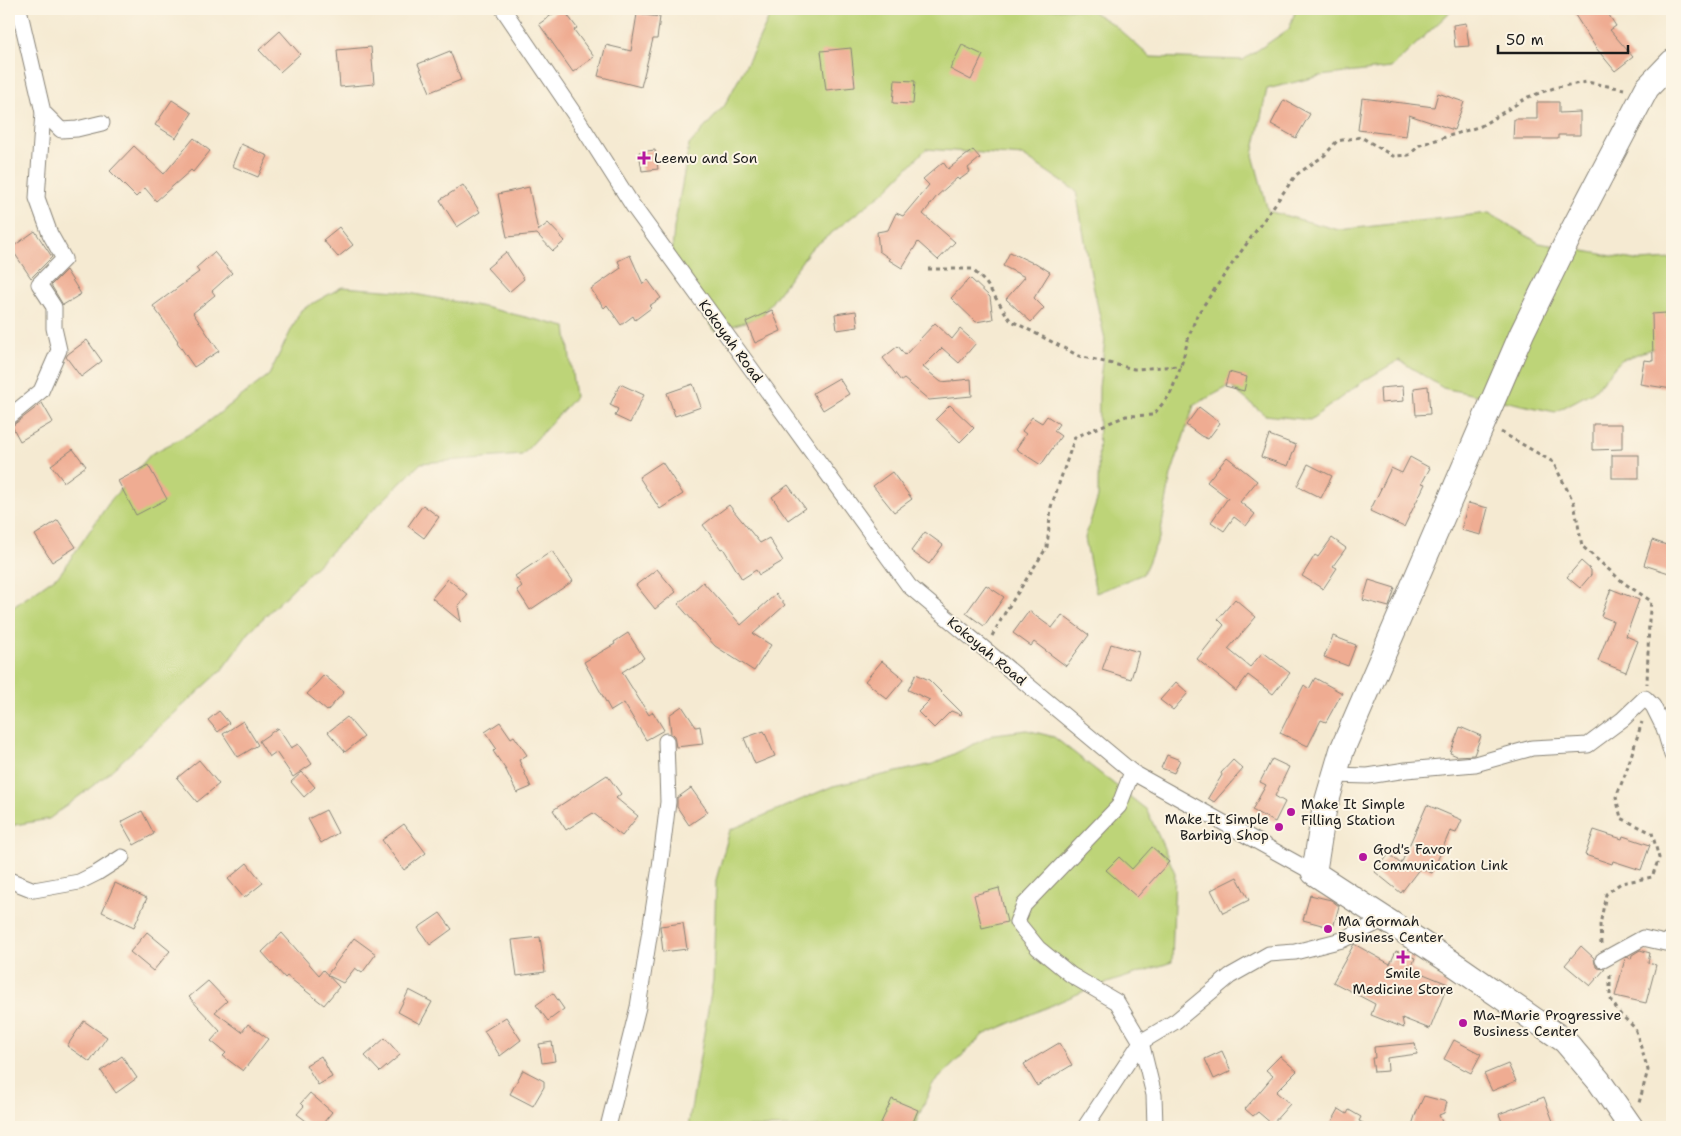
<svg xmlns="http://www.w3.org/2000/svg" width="1681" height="1136" font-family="'Shantell Sans',sans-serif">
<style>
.green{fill:#bdd478;stroke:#6c784a}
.building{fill:#efac92}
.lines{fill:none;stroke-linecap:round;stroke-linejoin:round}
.minor-casing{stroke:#888377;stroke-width:17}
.primary-casing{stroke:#888377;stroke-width:26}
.path{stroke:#888377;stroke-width:3;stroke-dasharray:4 4;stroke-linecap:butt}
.minor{stroke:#fff;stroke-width:15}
.primary{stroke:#fff;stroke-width:24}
.poi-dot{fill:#b5179e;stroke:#fcf5e5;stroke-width:2}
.labels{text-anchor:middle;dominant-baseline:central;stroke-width:4;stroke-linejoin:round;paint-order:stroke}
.poi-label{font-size:14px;fill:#1c1c1c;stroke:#fcf5e5;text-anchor:start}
.street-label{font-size:14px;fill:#1c1c1c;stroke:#fcf5e5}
</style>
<rect width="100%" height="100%" fill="#fcf5e5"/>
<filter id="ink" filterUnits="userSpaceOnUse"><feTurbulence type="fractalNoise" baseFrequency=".02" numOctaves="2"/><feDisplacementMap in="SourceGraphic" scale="10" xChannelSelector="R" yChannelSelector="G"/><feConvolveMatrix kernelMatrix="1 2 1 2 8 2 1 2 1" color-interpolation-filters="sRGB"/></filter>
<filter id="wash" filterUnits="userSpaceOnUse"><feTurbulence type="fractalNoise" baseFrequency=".0096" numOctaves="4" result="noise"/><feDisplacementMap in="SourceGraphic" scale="20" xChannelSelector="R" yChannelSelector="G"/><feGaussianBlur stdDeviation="1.12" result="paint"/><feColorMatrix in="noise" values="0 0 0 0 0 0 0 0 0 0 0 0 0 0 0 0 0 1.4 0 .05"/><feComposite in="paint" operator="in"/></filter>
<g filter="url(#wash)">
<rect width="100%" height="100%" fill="#f5ead2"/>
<!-- green -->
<g class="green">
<polygon points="773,9 1088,9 1114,25 1150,57 1243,60 1289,29 1296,9 1453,9 1391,68 1320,76 1267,89 1253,155 1268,211 1339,230 1489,213 1539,243 1640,261 1672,259 1672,349 1662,345 1621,360 1594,391 1555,412 1443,388 1399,360 1365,380 1310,420 1265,415 1230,386 1194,405 1171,475 1160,536 1143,574 1096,593 1085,538 1098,497 1099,387 1105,340 1093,285 1076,191 1024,156 926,149 885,191 810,250 761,317 715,331 671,263 674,228 682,185 689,145 725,105 753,52"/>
<polygon points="342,287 398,291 484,307 566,327 575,397 522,455 421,463 251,630 221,671 103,778 49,819 9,826 9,610 60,574 111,500 151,454 199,429 269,375 301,310"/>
<polygon points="1027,730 1054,737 1147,810 1175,873 1172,962 1089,989 983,1035 932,1085 914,1127 688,1127 713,980 716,880 730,830 833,786 933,764 995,734"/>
</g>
<g id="blocks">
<!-- building -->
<g class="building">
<polygon points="560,9 563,9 577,28 574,30 594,57 573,72 539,24"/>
<polygon points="1584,9 1605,9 1616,26 1610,30 1633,57 1615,71 1596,48 1575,15"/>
<polygon points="637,14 660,17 657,39 653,39 641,87 598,76 606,45 631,51"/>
<polygon points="1466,23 1469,46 1455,47 1453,25"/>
<polygon points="280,31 300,54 280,72 259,50"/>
<polygon points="962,45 983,55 971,80 950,69"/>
<polygon points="371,47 374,84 340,87 337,50"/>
<polygon points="851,48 855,87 826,90 821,51"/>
<polygon points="450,51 461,80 430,92 418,64"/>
<polygon points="895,80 915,81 913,104 893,103"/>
<polygon points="1438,93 1464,102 1454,130 1409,115 1406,136 1358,130 1362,98 1434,107"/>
<polygon points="172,100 192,113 176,138 155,125"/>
<polygon points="1284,100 1310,114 1296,138 1271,124"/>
<polygon points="1537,102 1559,102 1559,113 1580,112 1580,135 1558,135 1558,139 1513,139 1514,119 1537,119"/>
<polygon points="194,138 210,151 193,172 191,170 156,201 145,188 136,197 110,171 134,146 164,174"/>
<polygon points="241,144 268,156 258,177 232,166"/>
<polygon points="655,150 658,169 642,171 639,152"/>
<polygon points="973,150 980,158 968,168 970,172 959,180 957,178 937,196 923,214 955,242 938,260 918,242 902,268 889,260 890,259 879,251 877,232 888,230 896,213 903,216 929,185 923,179 943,162 948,169"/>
<polygon points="463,185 480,212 457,227 440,200"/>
<polygon points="529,187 538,231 548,223 565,241 553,251 537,234 507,237 498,194"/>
<polygon points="339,227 353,245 338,257 323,240"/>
<polygon points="35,231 52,257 31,278 11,248"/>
<polygon points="214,252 232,273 212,291 215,295 193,313 219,351 194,367 177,342 178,341 153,306 199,272 196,268"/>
<polygon points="506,252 524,279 509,292 487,268"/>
<polygon points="1010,252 1033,263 1034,262 1050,272 1034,298 1044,308 1031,322 1006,299 1025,277 1003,266"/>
<polygon points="630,255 643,284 648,280 661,298 649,306 651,308 635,320 633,316 621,325 607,305 604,308 591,289 621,268 618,261"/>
<polygon points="66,270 81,294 63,305 51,285"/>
<polygon points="970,278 990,297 993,319 976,322 951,298"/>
<polygon points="772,310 781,331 755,343 746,322"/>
<polygon points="856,311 858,327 837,330 835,314"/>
<polygon points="1666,313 1665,318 1672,318 1672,389 1640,384 1644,360 1653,361 1652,314"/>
<polygon points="935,323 952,339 960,329 976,343 959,363 942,348 923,367 941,382 971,379 972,396 929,400 904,379 901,381 883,358 898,346 905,355"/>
<polygon points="87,340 102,361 81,377 66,357 68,354"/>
<polygon points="1229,372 1247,377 1244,391 1225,386"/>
<polygon points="839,378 849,394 823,410 813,393"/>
<polygon points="620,384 644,395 630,423 615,416 618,409 610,405"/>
<polygon points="693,384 701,407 675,416 667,393"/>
<polygon points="1403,386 1404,401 1381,403 1380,388"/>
<polygon points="1428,386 1430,414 1416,415 1414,388"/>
<polygon points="42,403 53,422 20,441 12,426"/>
<polygon points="950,405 974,428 960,442 936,419"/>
<polygon points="1199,407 1220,423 1208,439 1201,436 1186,425"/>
<polygon points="1047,416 1059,424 1054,431 1061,436 1041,465 1016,449 1026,434 1022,431 1032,417 1042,423"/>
<polygon points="1593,424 1622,424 1622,449 1593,450"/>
<polygon points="1269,435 1296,445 1288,466 1261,457"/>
<polygon points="73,449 86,466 64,482 51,465"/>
<rect x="1612" y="455" width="27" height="23"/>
<polygon points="1227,457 1257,481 1240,502 1255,514 1246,526 1234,517 1224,531 1211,522 1228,498 1207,482"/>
<polygon points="1410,457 1430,468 1422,483 1425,484 1404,527 1370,511 1391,468 1402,473"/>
<polygon points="662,462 683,494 660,509 639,477"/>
<polygon points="1308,464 1332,476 1321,498 1297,486"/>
<polygon points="148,465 167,499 136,515 118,481"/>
<polygon points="892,472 912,499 894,512 873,486"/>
<polygon points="788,485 805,508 788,520 772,497"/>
<polygon points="1468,503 1488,508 1481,535 1461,530"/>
<polygon points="423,505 439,517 424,538 408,526"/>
<polygon points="729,505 760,543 769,538 783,561 759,575 756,570 742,579 723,548 721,549 703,525"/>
<polygon points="58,520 76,547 52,562 35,535"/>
<polygon points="925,532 943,545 929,564 911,551"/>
<polygon points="1332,538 1346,548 1333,566 1337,568 1323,589 1302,576 1315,555 1318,557"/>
<polygon points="1652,540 1672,547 1672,561 1669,573 1644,565"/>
<polygon points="552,551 573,581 530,610 517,590 522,586 515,576"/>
<polygon points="1581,561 1591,570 1591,575 1580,588 1567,577"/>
<polygon points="657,569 676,592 655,609 636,585"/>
<polygon points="448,579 468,595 458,606 461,622 432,598"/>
<polygon points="1369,580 1395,588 1389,607 1363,600"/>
<polygon points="703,582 741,625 776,594 785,605 753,634 771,645 754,671 715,646 678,604"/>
<polygon points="986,585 1004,597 984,626 966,613"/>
<polygon points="1611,589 1639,600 1626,636 1638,641 1626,672 1598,661 1613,621 1601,616"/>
<polygon points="1235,599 1256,617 1228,649 1250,667 1263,652 1290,673 1273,694 1248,675 1236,691 1197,659 1224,625 1218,619"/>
<polygon points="1029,611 1052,628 1062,615 1089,635 1066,666 1034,642 1031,646 1013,633"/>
<polygon points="628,633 644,658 622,672 649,715 653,712 664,730 646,740 624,703 611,711 584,662 615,644 614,642"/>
<polygon points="1333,636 1356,645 1348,666 1324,657"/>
<polygon points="1111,644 1139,652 1131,679 1102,670"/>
<polygon points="882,661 904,679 887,699 865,681"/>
<polygon points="916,674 929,680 962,713 961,715 951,711 934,728 918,712 930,700 908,690"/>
<polygon points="324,675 344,692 327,711 307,694"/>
<polygon points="1315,678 1342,693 1326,722 1321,720 1308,746 1280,733 1304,685 1309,689"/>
<polygon points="1176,682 1188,693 1173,710 1160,700"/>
<polygon points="682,706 696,727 700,726 703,744 676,747 674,736 671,733 669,715"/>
<polygon points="219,711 229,723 218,732 208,720"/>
<polygon points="347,717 364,737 345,752 328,732"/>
<polygon points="243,721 258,745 238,757 223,734"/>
<polygon points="500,722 511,738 514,736 527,755 519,760 531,787 517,793 506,770 493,751 496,748 485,732"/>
<polygon points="1460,727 1481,736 1474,755 1457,756 1450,753"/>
<polygon points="278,728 291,748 298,744 312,764 293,777 276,752 269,757 259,741"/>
<polygon points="764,731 775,756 755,764 744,738"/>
<polygon points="1167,755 1180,760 1174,773 1161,768"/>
<polygon points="1272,759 1289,767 1275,796 1285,802 1275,822 1252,810 1266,785 1260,782"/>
<polygon points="199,760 219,784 197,802 177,778"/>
<polygon points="1233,760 1243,769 1214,802 1208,798 1222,775 1221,773"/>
<polygon points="302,772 315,787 304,797 291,782"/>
<polygon points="607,775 621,794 616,798 638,816 622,836 593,813 566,830 553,810"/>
<polygon points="691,788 708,812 689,825 677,807 677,798"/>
<polygon points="1427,805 1462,820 1456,833 1450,831 1432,873 1420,868 1401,893 1375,872 1389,854 1401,864"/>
<polygon points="326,810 338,833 321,843 308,819"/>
<polygon points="142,811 154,834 134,845 121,822"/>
<polygon points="404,824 426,853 404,870 382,840"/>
<polygon points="1594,830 1622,839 1623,836 1650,845 1641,870 1613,861 1612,864 1585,855"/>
<polygon points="1152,847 1169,862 1137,897 1106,870 1119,857 1132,869"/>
<polygon points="247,863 263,883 244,898 228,879"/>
<polygon points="1237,877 1249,900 1223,913 1211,890"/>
<polygon points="115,883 147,898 134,927 102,912"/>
<polygon points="999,888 1007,922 982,928 974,895"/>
<polygon points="1310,895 1331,900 1339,906 1333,928 1303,920"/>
<polygon points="440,913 452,929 430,945 418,928"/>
<polygon points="683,923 687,949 663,952 660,926"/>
<polygon points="147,932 170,951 153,971 130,952"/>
<polygon points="282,933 319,975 323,970 339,987 324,1005 287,976 285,978 262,952"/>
<polygon points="540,937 545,972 517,976 512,940"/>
<polygon points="354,938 376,954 362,973 355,968 343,983 327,975"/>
<polygon points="1354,944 1390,964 1396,951 1415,958 1411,969 1448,984 1430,1029 1402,1018 1404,1028 1371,1015 1375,1004 1333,982"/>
<polygon points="1581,946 1594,958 1595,964 1598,968 1605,969 1590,986 1565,965"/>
<polygon points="1640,950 1650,953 1648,963 1656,965 1646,1003 1615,996 1625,959 1627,957 1631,959 1632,955"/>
<polygon points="208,981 227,1001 215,1012 242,1032 248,1024 268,1039 243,1071 223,1056 226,1053 211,1041 220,1031 189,997"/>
<polygon points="409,990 432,1002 420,1024 398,1012"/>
<polygon points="553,993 564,1009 548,1021 536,1005"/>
<polygon points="506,1017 521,1040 500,1056 484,1031"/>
<polygon points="84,1021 107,1037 90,1062 67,1046"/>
<polygon points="385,1038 400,1055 380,1072 365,1056"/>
<polygon points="1454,1040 1481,1054 1471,1073 1444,1059"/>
<polygon points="552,1042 555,1061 542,1063 539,1044"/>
<polygon points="1059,1043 1072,1065 1037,1086 1024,1064"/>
<polygon points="1415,1043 1417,1054 1387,1058 1388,1071 1374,1072 1372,1058 1375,1058 1374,1047"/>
<polygon points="1222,1051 1231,1071 1214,1079 1205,1059"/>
<polygon points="122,1056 137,1078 116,1093 101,1071"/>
<polygon points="321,1056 332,1077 318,1085 306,1065"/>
<polygon points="1280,1056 1297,1071 1276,1092 1290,1104 1272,1124 1258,1112 1253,1116 1245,1109 1273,1076 1266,1070"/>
<polygon points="1508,1064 1516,1081 1492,1091 1484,1074"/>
<polygon points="523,1070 544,1081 544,1087 533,1106 510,1094"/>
<polygon points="310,1093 332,1112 320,1127 314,1127 297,1114 304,1106 301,1103"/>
<polygon points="1424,1096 1447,1102 1444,1113 1439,1115 1444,1127 1421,1127 1412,1125 1416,1113"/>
<polygon points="1544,1097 1554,1124 1544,1127 1504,1127 1499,1114"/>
<polygon points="892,1099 918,1110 911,1127 879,1127"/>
<polygon points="1339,1109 1347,1114 1349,1110 1361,1117 1359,1121 1371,1127 1329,1127"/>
</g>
</g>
</g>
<g filter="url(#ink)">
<use href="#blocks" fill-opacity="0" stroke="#888377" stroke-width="1"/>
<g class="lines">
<!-- minor casing -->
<g class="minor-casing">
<g id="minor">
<polyline points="503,9 575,115 633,206 909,586 1132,772 1314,873"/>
<polyline points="43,112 61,130 77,129 102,123"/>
<polyline points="9,417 41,391 59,350 54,328 54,307 39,284 64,259 50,234 37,198 43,112 19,9"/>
<polyline points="1132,772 1119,806 1024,905 1017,922 1038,948 1071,975 1117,1002 1141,1042 1154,1095 1155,1127"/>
<polyline points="1334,775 1368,776 1406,770 1475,764 1532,748 1588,745 1623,719 1645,698 1653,706 1664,728 1672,755"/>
<polyline points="9,880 34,890 79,882 97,873 122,857"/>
<polyline points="1603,960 1643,938 1665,943 1672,938"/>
<polyline points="608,1127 638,1007 660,867 668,802 666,741"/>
<polyline points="1085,1127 1141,1042 1176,1021 1230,976 1269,954 1295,952 1342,940 1385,919"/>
</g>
</g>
<!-- primary casing -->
<g class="primary-casing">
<polyline id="primary" points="1631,1127 1599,1081 1565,1041 1451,962 1314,873 1324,811 1342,750 1522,333 1571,233 1647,88 1672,62"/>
</g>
<!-- path -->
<g class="path">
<polyline points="928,269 972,269 986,283 1010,320 1079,356 1134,369 1181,366"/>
<polyline points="1501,432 1553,462 1574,503 1582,546 1624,583 1651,601 1649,620 1647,684"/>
<polyline points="992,636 1006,611 1047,547 1051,507 1075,437 1126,416 1153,415 1170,395 1181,366 1189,336 1197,315 1225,274 1296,175 1325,155 1337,141 1361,137 1393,156 1409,155 1420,145 1481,126 1528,97 1557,87 1587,82 1624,89"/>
<polyline points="1601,944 1600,925 1606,894 1621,883 1652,877 1659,858 1652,833 1621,818 1616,797 1626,772 1642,722"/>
<polyline points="1610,975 1610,998 1620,1014 1635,1028 1648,1070 1639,1103"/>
</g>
<!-- minor -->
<use href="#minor" class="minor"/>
<!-- primary -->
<use href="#primary" class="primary"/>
</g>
</g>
<!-- markers -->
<g class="poi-dot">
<path d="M641.5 150.5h5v5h5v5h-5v5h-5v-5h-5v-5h5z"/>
<circle cx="1291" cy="812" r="5"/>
<circle cx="1279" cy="827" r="5"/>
<circle cx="1363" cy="857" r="5"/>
<circle cx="1328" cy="929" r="5"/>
<path d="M1400.5 949.5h5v5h5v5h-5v5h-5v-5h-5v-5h5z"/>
<circle cx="1463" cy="1023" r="5"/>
</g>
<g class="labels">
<!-- poi labels -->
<g class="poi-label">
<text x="654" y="158">Leemu and Son</text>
<text x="1301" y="804">Make It Simple<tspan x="1301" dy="16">Filling Station</tspan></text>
<text x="1269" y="819" text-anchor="end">Make It Simple<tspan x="1269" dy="16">Barbing Shop</tspan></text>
<text x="1373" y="849">God's Favor<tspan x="1373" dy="16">Communication Link</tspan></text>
<text x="1338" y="921">Ma Gormah<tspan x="1338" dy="16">Business Center</tspan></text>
<text x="1403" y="973" text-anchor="middle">Smile<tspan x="1403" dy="16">Medicine Store</tspan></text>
<text x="1473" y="1015">Ma-Marie Progressive<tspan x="1473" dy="16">Business Center</tspan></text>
</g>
<!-- street labels -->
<g class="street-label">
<text transform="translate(731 341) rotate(54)">Kokoyah Road</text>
<text transform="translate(987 651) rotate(40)">Kokoyah Road</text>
</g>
</g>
<!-- margin -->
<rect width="1681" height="1136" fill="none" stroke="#fcf5e5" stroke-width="30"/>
<!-- scale -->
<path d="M1498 45v8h130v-8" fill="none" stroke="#1c1c1c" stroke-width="2.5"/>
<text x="1506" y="45" font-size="15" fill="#1c1c1c" stroke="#fcf5e5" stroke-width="4" paint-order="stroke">50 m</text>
</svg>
